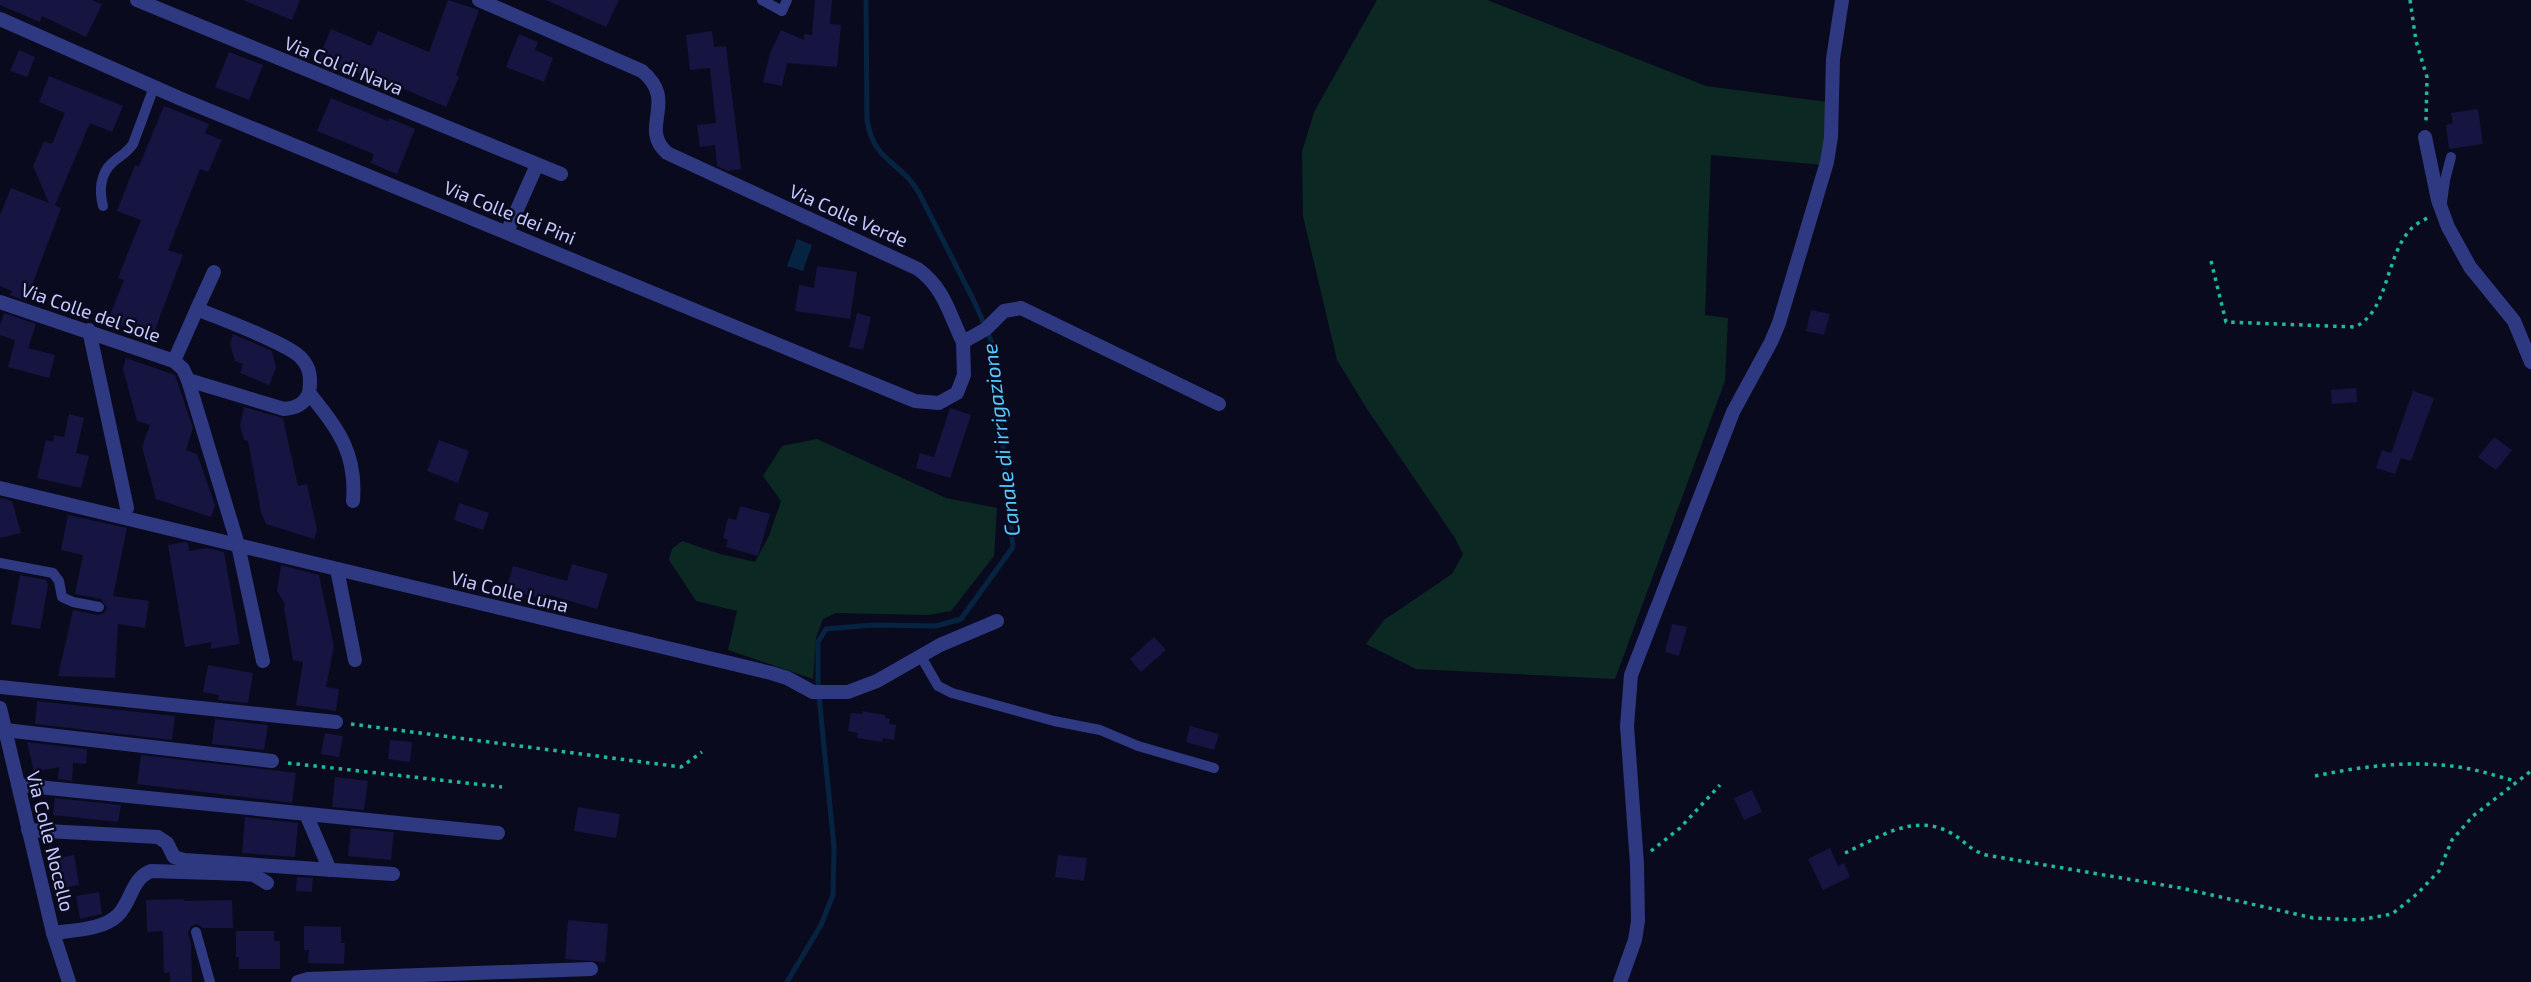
<svg xmlns="http://www.w3.org/2000/svg" width="2531" height="982" font-family="'Exo 2',sans-serif">
<style>
.green{fill:#0c2823}
.water{fill:#062441}
.lines{fill:none;stroke-linecap:round;stroke-linejoin:round}
.stream{stroke:#062441;stroke-width:5}
.building{fill:#161441}
.path{stroke:#20ba99;stroke-width:3.5;stroke-dasharray:3.5 5;stroke-linecap:butt}
.service{stroke:#2f3982;stroke-width:10}
.minor{stroke:#2f3982;stroke-width:14}
.labels{text-anchor:middle;dominant-baseline:central;stroke-width:5;stroke-linejoin:round;paint-order:stroke}
.street-label{font-size:19px;fill:#c6c9ff;stroke:#0a0a1e}
.water-label{font-size:21px;font-style:italic;fill:#54caff;stroke:#0a0a1e}
</style>
<rect width="100%" height="100%" fill="#0a0a1e"/>
<!-- green -->
<g class="green">
<polygon points="1377,0 1487,0 1706,86 1827,102 1824,165 1711,155 1705,315 1728,318 1725,381 1615,679 1416,669 1366,644 1384,620 1452,574 1463,554 1455,538 1367,409 1337,360 1303,216 1302,152 1314,112"/>
<polygon points="817,439 946,498 997,508 994,556 951,611 928,615 836,613 823,619 816,638 813,679 728,650 737,611 696,601 669,560 672,549 682,541 720,554 755,562 769,536 781,501 763,476 782,446"/>
</g>
<!-- water -->
<polygon class="water" points="797,239 812,245 803,271 787,266"/>
<g class="lines">
<!-- stream -->
<g class="stream">
<path d="M818,687V642L826,629L872,625L936,626L961,619L1013,547L993,345L975,303L919,193C899,159 874,163 867,120L866,0"/>
<polyline points="787,982 821,925 833,895 834,847 819,696"/>
</g>
</g>
<!-- building -->
<g class="building">
<polygon points="0,0 92,0 102,4 86,37 42,16 40,22 0,5"/>
<polygon points="243,0 300,0 292,20"/>
<polygon points="448,0 479,10 456,75 459,77 446,107 390,83 389,86 346,68 344,71 318,60 331,29 371,46 378,31 429,52"/>
<polygon points="546,0 619,0 606,27"/>
<polygon points="815,0 832,0 830,24 841,25 837,67 787,63 782,86 763,82 770,53 781,30 804,40 804,34 812,35"/>
<polygon points="712,31 714,47 726,46 741,169 728,171 717,166 715,145 700,147 697,125 716,123 710,68 690,70 686,35"/>
<polygon points="519,34 538,42 535,50 553,58 544,82 506,67"/>
<polygon points="19,50 35,57 27,77 10,71"/>
<polygon points="229,52 263,65 249,100 215,87"/>
<polygon points="49,76 123,106 112,132 90,123 55,205 61,208 26,301 10,295 12,291 0,286 0,215 11,188 49,203 33,166 44,141 52,144 65,113 39,102"/>
<polygon points="331,98 388,121 389,118 415,129 397,174 371,163 374,154 317,131"/>
<polygon points="164,106 209,124 205,133 222,140 208,172 200,169 168,250 183,255 152,338 108,320 124,280 118,278 141,220 117,211 135,165 139,166"/>
<polygon points="2478,109 2483,144 2449,149 2446,125 2453,123 2451,113"/>
<polygon points="817,266 857,272 850,319 795,311 799,285 814,288"/>
<polygon points="1811,310 1830,314 1824,335 1806,331"/>
<polygon points="4,313 36,324 28,348 55,355 49,378 8,367 15,340 0,335 0,325"/>
<polygon points="857,313 871,317 863,350 849,347"/>
<polygon points="233,334 272,351 276,368 269,385 240,373 243,364 235,361 230,344"/>
<polygon points="126,358 175,375 193,428 186,450 197,454 215,505 211,517 156,499 142,447 150,425 137,421 123,369"/>
<polygon points="2356,388 2357,402 2332,404 2331,390"/>
<polygon points="2413,391 2434,398 2411,461 2401,458 2395,474 2376,468 2382,450 2391,453"/>
<polygon points="244,407 283,418 298,486 307,484 317,530 314,539 266,524 261,512 248,441 244,440 240,426"/>
<polygon points="950,408 971,415 950,478 916,468 920,453 934,457"/>
<polygon points="69,414 84,418 76,453 89,456 81,488 37,478 46,440 53,442 54,435 64,437"/>
<polygon points="2494,437 2512,450 2496,470 2478,457"/>
<polygon points="439,440 469,451 458,483 427,471"/>
<polygon points="0,498 12,501 21,533 0,538"/>
<polygon points="459,503 489,513 483,530 454,520"/>
<polygon points="740,506 770,514 758,556 726,547 728,540 723,538 728,518 736,520"/>
<polygon points="68,515 127,528 113,596 149,601 145,628 118,624 115,678 58,676 73,610 98,615 104,613 107,608 101,599 75,594 83,555 61,550"/>
<polygon points="184,542 188,543 189,551 208,548 224,552 240,644 210,649 212,642 185,647 168,545"/>
<polygon points="572,564 608,574 597,609 546,594 545,600 506,589 513,566 567,581"/>
<polygon points="281,565 319,575 334,646 326,687 339,689 336,711 296,705 303,662 293,660 284,608 285,604 277,591"/>
<polygon points="20,575 46,580 48,586 40,629 11,624"/>
<polygon points="1672,624 1687,627 1679,656 1665,652"/>
<polygon points="1154,637 1166,650 1141,672 1130,659"/>
<polygon points="208,665 253,673 248,703 218,700 219,695 203,692"/>
<polygon points="37,701 175,716 172,740 35,724"/>
<polygon points="862,711 885,715 885,718 890,719 889,724 896,725 894,740 883,738 882,742 857,738 858,733 848,731 851,713 862,714"/>
<polygon points="215,719 268,725 264,750 212,744"/>
<polygon points="1190,726 1219,734 1214,750 1186,742"/>
<polygon points="325,733 343,736 339,757 321,754"/>
<polygon points="390,740 412,742 410,762 388,759"/>
<polygon points="27,742 87,749 86,764 73,763 72,781 58,779 59,767 34,772"/>
<polygon points="141,755 296,773 292,803 137,784"/>
<polygon points="335,777 368,781 364,810 332,807"/>
<polygon points="1752,790 1762,812 1744,820 1734,798"/>
<polygon points="55,798 121,805 118,822 53,815"/>
<polygon points="578,807 620,814 616,838 574,831"/>
<polygon points="245,817 298,823 295,857 242,853"/>
<polygon points="351,828 394,832 391,860 348,856"/>
<polygon points="1830,848 1838,866 1844,863 1850,877 1823,890 1808,859"/>
<polygon points="74,855 79,885 57,889 51,859"/>
<polygon points="1058,855 1087,858 1084,881 1055,877"/>
<polygon points="297,877 313,878 312,892 296,891"/>
<polygon points="99,892 102,914 80,919 76,896"/>
<polygon points="184,899 184,901 232,900 233,928 203,928 197,924 191,926 188,933 191,944 192,982 170,982 170,972 164,973 163,931 147,932 146,900"/>
<polygon points="568,920 608,924 605,962 565,959"/>
<polygon points="304,926 341,927 341,943 345,943 344,964 308,963 309,950 304,950"/>
<polygon points="236,931 274,931 274,941 280,941 280,969 239,969 239,957 236,957"/>
</g>
<g class="lines">
<!-- path -->
<g class="path">
<polyline points="2410,0 2416,41 2427,77 2426,121"/>
<path d="M2211,261L2226,322L2355,327C2389,311 2385,256 2411,229C2415,224 2424,220 2429,217"/>
<polyline points="351,724 681,767 702,752"/>
<polyline points="288,763 502,787"/>
<path d="M2315,776C2368,765 2425,758 2479,771C2491,774 2503,778 2516,781"/>
<polyline points="1651,851 1680,828 1720,785"/>
<path d="M1845,853C1878,838 1913,813 1949,832C1965,840 1967,849 1986,855L2181,888L2313,918L2359,920L2392,914L2417,894L2439,871L2452,840L2473,816L2531,771"/>
</g>
<!-- service -->
<g class="service">
<polyline points="762,0 782,11 787,0"/>
<polyline points="2442,202 2445,180 2451,157"/>
<path d="M103,206C99,191 100,174 112,163C120,156 127,153 133,144L154,87"/>
<polyline points="0,563 53,573 59,581 62,597 73,602 99,607"/>
<polyline points="920,655 938,686 952,693 1054,721 1100,730 1138,746 1214,768"/>
<polyline points="196,932 210,982"/>
</g>
<!-- minor -->
<g class="minor">
<polyline points="137,0 561,174"/>
<path d="M479,0L642,71C679,102 638,127 667,153L918,269C945,289 949,314 963,342L986,329L1004,311L1021,308L1219,404"/>
<polyline points="0,19 179,98 915,401 939,403 957,393 964,375 963,342"/>
<polyline points="2425,137 2438,200 2448,227 2470,267 2514,321 2531,362"/>
<polyline points="507,232 537,165"/>
<path d="M0,302L174,361L197,309C218,318 290,344 301,358C311,368 311,380 309,393C338,429 357,453 353,501"/>
<polyline points="197,309 214,272"/>
<polyline points="89,330 127,508"/>
<polyline points="174,361 183,369 188,380 238,545 263,661"/>
<path d="M188,380L284,409C295,408 304,405 309,393"/>
<polyline points="0,488 771,673 787,678 813,692 848,692 877,681 940,645 997,621"/>
<polyline points="337,569 355,660"/>
<polyline points="0,687 336,722"/>
<polyline points="0,708 53,933 69,982"/>
<polyline points="5,730 272,761"/>
<polyline points="18,785 498,833"/>
<polyline points="306,814 330,870"/>
<polyline points="28,830 158,837 167,843 174,857 184,860 393,874"/>
<path d="M53,933C74,930 103,930 118,915C132,901 131,879 151,871L244,874L254,875L267,883"/>
<polyline points="298,982 308,979 591,969"/>
<polyline points="1620,982 1635,940 1638,921 1637,864 1627,726 1631,675 1733,412 1771,342 1779,323 1827,162 1831,137 1833,59 1842,0"/>
</g>
</g>
<g class="labels">
<!-- street labels -->
<g class="street-label">
<text transform="translate(344 65) rotate(22)">Via Col di Nava</text>
<text transform="translate(510 212) rotate(22)">Via Colle dei Pini</text>
<text transform="translate(849 215) rotate(24)">Via Colle Verde</text>
<text transform="translate(91 312) rotate(19)">Via Colle del Sole</text>
<text transform="translate(510 591) rotate(14)">Via Colle Luna</text>
<text transform="translate(51 841) rotate(76)">Via Colle Nocello</text>
</g>
<!-- water labels -->
<g class="water-label">
<text transform="translate(1000 440) rotate(-97)">Canale di irrigazione</text>
</g>
</g>
</svg>
